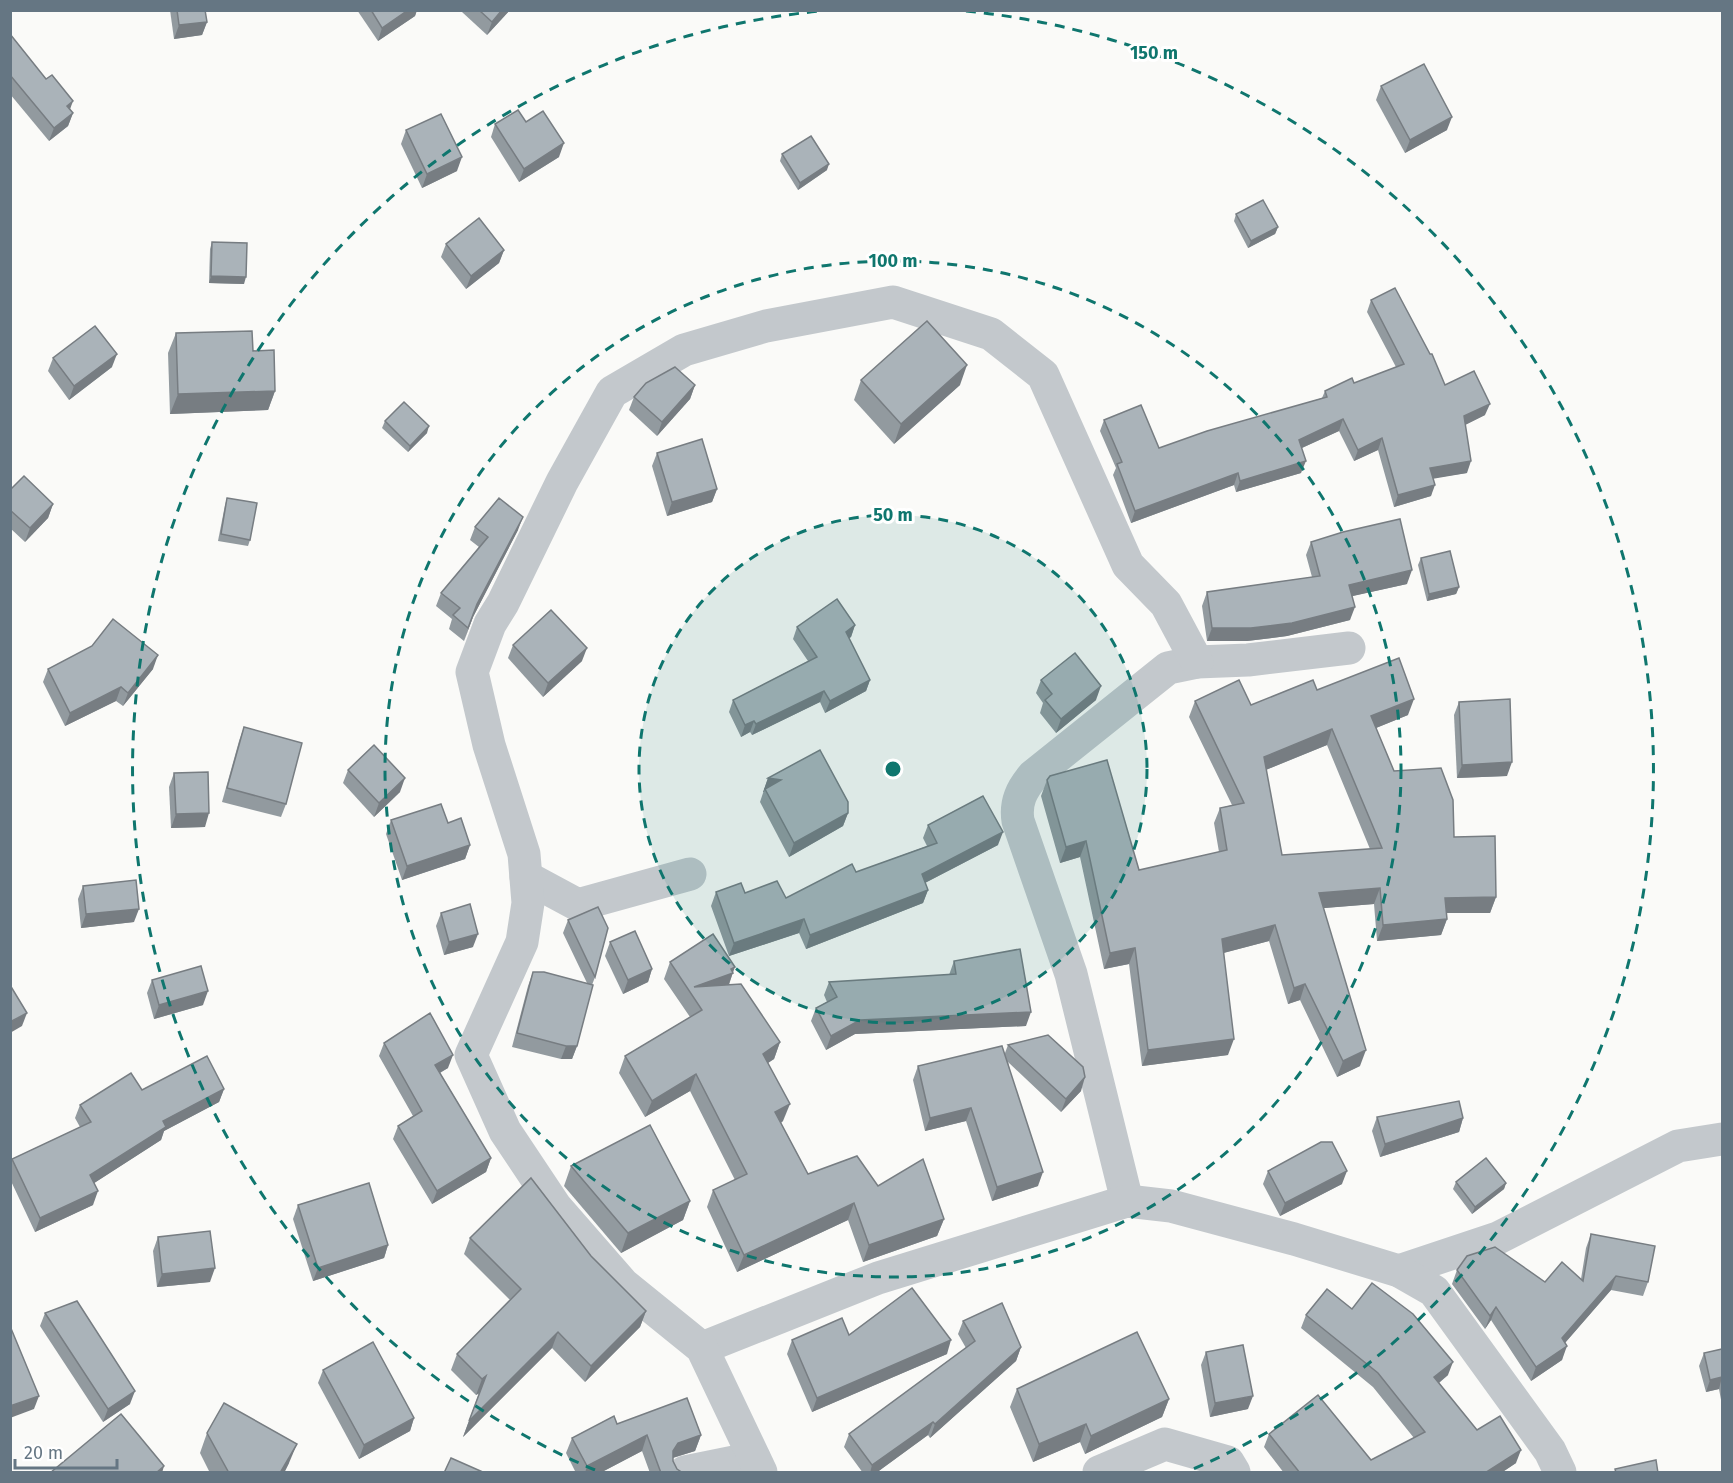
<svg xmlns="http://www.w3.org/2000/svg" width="1733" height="1483" font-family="'Fira Sans',sans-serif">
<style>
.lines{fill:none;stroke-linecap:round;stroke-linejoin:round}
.minor{stroke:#c3c8cc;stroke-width:33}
.wall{fill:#929a9f;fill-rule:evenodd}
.shaded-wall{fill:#777d82}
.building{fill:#aab3b9;stroke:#777d82;stroke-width:1.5;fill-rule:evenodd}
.ring{fill:none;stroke:#0f766e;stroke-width:3;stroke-dasharray:10 8}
.centre{fill:#0f766e;stroke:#fff;stroke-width:3}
.ring-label{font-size:18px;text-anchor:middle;font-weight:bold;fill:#0f766e;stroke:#fff;stroke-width:6;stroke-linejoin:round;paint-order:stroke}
</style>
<rect width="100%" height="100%" fill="#fafaf8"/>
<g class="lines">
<!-- minor -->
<g class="minor">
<polyline points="526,877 578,905 690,874"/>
<path d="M1127,1201L1071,974L1018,821C1015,802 1022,789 1033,776L1168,668L1197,662L1248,660L1349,648"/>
<polyline points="1399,1271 1498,1238 1678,1146 1722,1139"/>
<polyline points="702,1348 878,1278 1127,1201 1171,1206 1294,1239 1399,1271 1434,1291 1550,1451 1560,1472"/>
<polyline points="685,1472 754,1458"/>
<polyline points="761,1472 702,1348 623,1284 555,1206 505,1131 471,1055 522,942 528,903 524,854 489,745 472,672 490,624 503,603 562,482 612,392 684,350 766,326 893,302 991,334 1043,375 1128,565 1166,604 1197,662"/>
<polyline points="1099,1472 1165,1444 1228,1462 1234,1472"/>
</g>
</g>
<!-- wall -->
<g class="wall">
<polygon points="170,10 205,10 207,22 202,35 174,39"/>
<polygon points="357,10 417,10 415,16 378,41"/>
<polygon points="462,10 510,10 487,35 462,12"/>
<polygon points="10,34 73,113 68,126 49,141 10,94"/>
<polygon points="1381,86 1447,130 1405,153 1376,100"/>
<polygon points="526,122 559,157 519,182 491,137 495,124"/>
<polygon points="406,130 457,171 422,188 401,144"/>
<polygon points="782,154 827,170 798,190 780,161"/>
<polygon points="1236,214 1278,227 1275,234 1248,248 1234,221"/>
<polygon points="212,242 244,284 209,283 210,249"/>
<polygon points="446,244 504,250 499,263 466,289 441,257"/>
<polygon points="1371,300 1445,385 1485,415 1465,425 1467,473 1433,478 1431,496 1394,507 1378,450 1354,461 1339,431 1302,448 1301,473 1236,492 1234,485 1131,523 1113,475 1116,468 1100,431 1104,420 1159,448 1322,398 1325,391 1354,383 1396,367 1367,312"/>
<polygon points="176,333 253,351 275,391 268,410 170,414 168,353"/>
<polygon points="53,358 112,367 69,400 48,371"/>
<polygon points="861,380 960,385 894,444 854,400"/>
<polygon points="695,385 690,399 657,436 629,410 634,397"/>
<polygon points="385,421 427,433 408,452 382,428"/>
<polygon points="657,453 717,489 712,502 667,516 652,466"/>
<polygon points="10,490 53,504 48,518 25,542 10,528"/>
<polygon points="227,498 250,540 248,546 218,541 225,505"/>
<polygon points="475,527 518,530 473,617 464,641 449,629 452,619 436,606 441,593 479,547 470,540"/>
<polygon points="1311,542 1407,584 1352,596 1350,620 1287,636 1247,641 1207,641 1202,606 1207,592 1312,577 1306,555"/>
<polygon points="1421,558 1459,587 1456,594 1427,601 1418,565"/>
<polygon points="855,625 851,637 849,638 870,680 866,691 825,713 820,702 752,735 750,732 741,737 729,712 733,700 808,661 793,639 797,627"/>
<polygon points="513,645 582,661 543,697 508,658"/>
<polygon points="48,669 153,669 123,706 116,701 65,726 43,682"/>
<polygon points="1041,680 1096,700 1056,733 1040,713 1043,703 1036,693"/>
<path d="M1317,690L1408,715L1376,728L1394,771L1454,837L1496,897L1490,913H1446L1447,919L1441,935L1377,941L1374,904L1323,908L1360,1066L1337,1077L1300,1000L1288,1004L1269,941L1223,953L1228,1055L1142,1066L1129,964L1104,969L1080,857L1060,863L1041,796L1047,780L1139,870L1219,852L1214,823L1220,808L1232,805L1189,717L1195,701L1251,705ZM1327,745L1370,849L1282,855L1266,770Z"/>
<polygon points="1459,702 1507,776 1457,778 1454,715"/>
<polygon points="244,727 286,804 281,817 222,802 239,741"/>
<polygon points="348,770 400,792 374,817 343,783"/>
<polygon points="174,773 205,827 171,828 169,787"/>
<polygon points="768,778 848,813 843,826 789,857 760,802"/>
<polygon points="391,820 448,823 470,845 465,859 402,880 386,834"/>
<polygon points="928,825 998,845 925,883 928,890 923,903 806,949 799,933 729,956 711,906 716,892 745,893 786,898 927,846 923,838"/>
<polygon points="83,886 134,922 81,928 78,899"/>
<polygon points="441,913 473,947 444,955 436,926"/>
<polygon points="568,920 595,977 592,985 577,1046 572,1059 561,1059 512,1047 528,986 533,972 587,983 563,933"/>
<polygon points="610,942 652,969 648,982 623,994 605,956"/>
<polygon points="954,961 1026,1026 855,1034 826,1050 811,1021 816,1008 827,1002 824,995 829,982 949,975"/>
<polygon points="670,962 733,972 729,985 780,1042 774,1059 768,1063 783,1121 781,1123 808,1174 878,1186 944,1219 937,1236 863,1262 848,1220 737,1272 707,1207 713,1190 735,1180 690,1091 645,1117 619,1073 625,1056 690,1017 664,979"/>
<polygon points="152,980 203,1005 154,1019 147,993"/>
<polygon points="384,1043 448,1068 440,1073 491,1158 486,1172 432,1204 393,1139 398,1126 413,1116 379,1056"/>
<polygon points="1008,1045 1081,1091 1061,1112 1008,1062 1038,1186 992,1201 966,1121 925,1131 913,1080 918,1066 1005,1053"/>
<polygon points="224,1089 219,1102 164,1131 161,1140 94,1183 93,1205 35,1232 10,1179 10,1164 12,1159 80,1127 75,1118 80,1105 142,1090"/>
<polygon points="1377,1117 1463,1118 1459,1132 1380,1157 1372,1131"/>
<polygon points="571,1166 690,1201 683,1220 621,1253 564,1186"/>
<polygon points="1268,1171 1342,1184 1280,1216 1263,1184"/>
<polygon points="1456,1182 1506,1183 1504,1189 1472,1214 1453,1189"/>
<polygon points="298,1205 388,1245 384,1258 313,1281 293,1219"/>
<polygon points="1591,1234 1648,1282 1643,1296 1611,1290 1565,1343 1562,1360 1531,1381 1491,1320 1485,1329 1452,1284 1457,1270 1545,1282 1581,1279 1586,1248"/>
<polygon points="158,1237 210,1282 157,1287 153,1251"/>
<polygon points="470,1238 591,1256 646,1311 640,1327 585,1382 552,1348 463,1437 479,1393 476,1395 451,1370 457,1354 510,1300 464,1254"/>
<polygon points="1352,1309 1448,1375 1439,1383 1477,1430 1516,1463 1501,1473 1284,1473 1264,1447 1269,1434 1371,1460 1414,1438 1373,1387 1301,1328 1306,1315"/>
<polygon points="45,1313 130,1404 103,1422 40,1326"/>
<polygon points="963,1321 1021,1347 1016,1361 930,1438 928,1435 876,1473 863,1473 844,1447 849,1434 966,1348 958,1334"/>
<polygon points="849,1335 947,1354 812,1412 787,1354 792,1340"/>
<polygon points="1722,1349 1722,1405 1719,1389 1706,1392 1699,1366 1704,1353"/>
<polygon points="1206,1352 1248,1409 1210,1417 1201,1365"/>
<polygon points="323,1370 414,1418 410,1431 359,1459 318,1383"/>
<polygon points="1017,1389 1169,1399 1162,1417 1085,1454 1080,1442 1033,1462 1010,1407"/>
<polygon points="617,1424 701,1435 695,1451 673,1458 673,1461 677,1469 683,1473 650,1473 642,1451 600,1473 576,1473 566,1453 572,1438"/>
<polygon points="207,1433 289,1463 284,1473 210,1473 200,1453"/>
</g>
<!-- shaded-wall -->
<g class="shaded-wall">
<polygon points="408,10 417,10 415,16 378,41 382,28"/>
<polygon points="502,10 510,10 487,35 492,22"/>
<polygon points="207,22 202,35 174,39 179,25"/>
<polygon points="73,101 68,115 67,106"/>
<polygon points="73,113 68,126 49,141 54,128"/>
<polygon points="1452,117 1447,130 1405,153 1410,140"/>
<polygon points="564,143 559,157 519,182 524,169"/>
<polygon points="462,157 457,171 422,188 427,174"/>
<polygon points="829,164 827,170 798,190 800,183"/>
<polygon points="1278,227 1275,234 1248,248 1251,241"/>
<polygon points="504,250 499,263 466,289 471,276"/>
<polygon points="211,276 246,277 244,284 209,283"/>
<polygon points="117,354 112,367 69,400 74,386"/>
<polygon points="967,365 960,385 894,444 901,424"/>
<polygon points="695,385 690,399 657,436 662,422"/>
<polygon points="275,391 268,410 170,414 178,394"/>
<polygon points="1490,404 1485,415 1459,428 1464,416"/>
<polygon points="1343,419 1339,431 1295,451 1299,440"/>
<polygon points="429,426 427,433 408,452 410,446"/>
<polygon points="1382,438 1378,450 1354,461 1358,450"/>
<polygon points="1306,461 1301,473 1236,492 1240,481"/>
<polygon points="1471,461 1467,473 1426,480 1430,468"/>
<polygon points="1238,473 1234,485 1131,523 1135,511"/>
<polygon points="1435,485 1431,496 1394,507 1398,495"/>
<polygon points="717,489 712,502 667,516 672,502"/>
<polygon points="53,504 48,518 25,542 30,528"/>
<polygon points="523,517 518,530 473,617 464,641 477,604"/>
<polygon points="1412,570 1407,584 1344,598 1349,585"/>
<polygon points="1459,587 1456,594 1427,601 1429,594"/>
<polygon points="1355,607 1350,620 1287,636 1247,641 1207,641 1212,628"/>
<polygon points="855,625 851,637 842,643 846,632"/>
<polygon points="587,648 582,661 543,697 548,683"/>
<polygon points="158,655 153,669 123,706 128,693"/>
<polygon points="870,680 866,691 825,713 830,701"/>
<polygon points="1101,686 1096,700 1056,733 1061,719"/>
<polygon points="121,687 116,701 65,726 70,713"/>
<polygon points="824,691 820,702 752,735 756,724"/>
<polygon points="1414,699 1408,715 1366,732 1371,716"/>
<polygon points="754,721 750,732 741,737 745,725"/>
<polygon points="1332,729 1327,745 1258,773 1264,757"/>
<polygon points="1512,762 1507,776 1457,778 1462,765"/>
<polygon points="405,778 400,792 374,817 379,803"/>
<polygon points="768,778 781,780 765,789 764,792 763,792"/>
<polygon points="209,813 205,827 171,828 176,814"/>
<polygon points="848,813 843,826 789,857 794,843"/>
<polygon points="1003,832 998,845 917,887 922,874"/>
<polygon points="1086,841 1080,857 1060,863 1066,847"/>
<polygon points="470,845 465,859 402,880 407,866"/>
<polygon points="1380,888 1374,904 1313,909 1319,893"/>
<polygon points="928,890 923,903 806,949 810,935"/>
<polygon points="1496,897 1490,913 1439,913 1445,898"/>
<polygon points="139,909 134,922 81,928 86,914"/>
<polygon points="804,919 799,933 729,956 734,943"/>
<polygon points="1447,919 1441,935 1377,941 1383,925"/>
<polygon points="1275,925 1269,941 1216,955 1222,939"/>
<polygon points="478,934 473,947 444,955 449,942"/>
<polygon points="1135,948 1129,964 1104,969 1110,953"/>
<polygon points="735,967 727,989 694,987 731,969"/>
<polygon points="652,969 648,982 623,994 628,980"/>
<polygon points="1305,984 1300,1000 1288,1004 1294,988"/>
<polygon points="208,991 203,1005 154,1019 159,1005"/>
<polygon points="1031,1012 1026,1026 855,1034 826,1050 831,1036 860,1020"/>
<polygon points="27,1013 22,1026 10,1033 10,1022"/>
<polygon points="1234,1039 1228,1055 1142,1066 1148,1050"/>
<polygon points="780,1042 774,1059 757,1070 763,1054"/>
<polygon points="566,1046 577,1046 572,1059 561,1059"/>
<polygon points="1366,1050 1360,1066 1337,1077 1343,1061"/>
<polygon points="453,1055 448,1068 430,1078 435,1065"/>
<polygon points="696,1074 690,1091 645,1117 652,1101"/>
<polygon points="1085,1077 1081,1091 1061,1112 1066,1099"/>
<polygon points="224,1089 219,1102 164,1131 161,1140 85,1189 90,1175 163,1121"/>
<polygon points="790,1104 783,1121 769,1129 775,1112"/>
<polygon points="971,1108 966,1121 925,1131 930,1118"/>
<polygon points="1463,1118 1459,1132 1380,1157 1385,1144"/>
<polygon points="491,1158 486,1172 432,1204 437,1191"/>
<polygon points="1347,1171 1342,1184 1280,1216 1285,1203"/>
<polygon points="1043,1172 1038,1186 992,1201 997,1187"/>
<polygon points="1506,1183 1504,1189 1472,1214 1475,1207"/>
<polygon points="98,1191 93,1205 35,1232 40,1218"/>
<polygon points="690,1201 683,1220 621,1253 628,1233"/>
<polygon points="854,1203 848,1220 737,1272 744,1255"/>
<polygon points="944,1219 937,1236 863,1262 869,1245"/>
<polygon points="388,1245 384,1258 313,1281 318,1268"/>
<polygon points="215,1268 210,1282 157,1287 162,1274"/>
<polygon points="1616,1276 1611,1290 1557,1352 1562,1338"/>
<polygon points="1496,1307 1491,1320 1485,1329 1490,1316"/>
<polygon points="646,1311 640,1327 585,1382 591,1366"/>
<polygon points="558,1332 552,1348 463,1437 469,1421"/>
<polygon points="951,1340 947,1354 812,1412 817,1398"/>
<polygon points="1567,1346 1562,1360 1531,1381 1536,1367"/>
<polygon points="1021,1347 1016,1361 930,1438 935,1424"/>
<polygon points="1453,1362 1448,1375 1430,1390 1434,1377"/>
<polygon points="486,1376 480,1393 476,1395 482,1379"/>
<polygon points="1722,1377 1719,1389 1706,1392 1710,1380"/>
<polygon points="135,1391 130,1404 103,1422 108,1409"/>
<polygon points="39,1396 34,1409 10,1418 10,1406"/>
<polygon points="1253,1396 1248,1409 1210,1417 1215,1403"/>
<polygon points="1169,1399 1162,1417 1085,1454 1091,1436"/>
<polygon points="414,1418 410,1431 359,1459 364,1445"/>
<polygon points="933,1422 928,1435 876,1473 870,1473 872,1465"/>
<polygon points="1086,1424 1080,1442 1033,1462 1039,1444"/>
<polygon points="647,1435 642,1451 600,1473 585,1473 587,1466"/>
<polygon points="701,1435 695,1451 672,1458 673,1451 678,1443"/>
<polygon points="297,1444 289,1463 284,1473 280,1473"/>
<polygon points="1521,1450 1516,1463 1501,1473 1485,1473"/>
<polygon points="164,1466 162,1473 156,1473"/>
</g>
<!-- building -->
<g class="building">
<polygon points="177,10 205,10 207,22 179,25"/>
<polygon points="371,10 408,10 382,28"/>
<polygon points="479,10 502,10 492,22"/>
<polygon points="10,34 46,79 52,75 73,101 67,106 73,113 54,128 10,75"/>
<polygon points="1424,64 1452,117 1410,140 1381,86"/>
<polygon points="518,110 526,122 543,111 564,143 524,169 495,124"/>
<polygon points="441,114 462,157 427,174 406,130"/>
<polygon points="811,136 829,164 800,183 782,154"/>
<polygon points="1263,200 1278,227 1251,241 1236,214"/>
<polygon points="479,218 504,250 471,276 446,244"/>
<polygon points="212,242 247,243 246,277 211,276"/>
<polygon points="1395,288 1430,354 1432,354 1445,385 1474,371 1490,404 1464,416 1471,461 1430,468 1435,485 1398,495 1382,438 1358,450 1343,419 1299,440 1306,461 1240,481 1238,473 1135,511 1117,464 1122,462 1104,420 1141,405 1159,448 1207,431 1327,397 1325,391 1352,378 1354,383 1404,364 1371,300"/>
<polygon points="927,321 967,365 901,424 861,380"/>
<polygon points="95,326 117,354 74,386 53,358"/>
<polygon points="252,331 253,351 274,350 275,391 178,394 176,333"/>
<polygon points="675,367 695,385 662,422 634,397 646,383"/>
<polygon points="404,402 429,426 410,446 385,421"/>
<polygon points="702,439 717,489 672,502 657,453"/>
<polygon points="24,476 53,504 30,528 10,510 10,490"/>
<polygon points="227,498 257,503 250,540 221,534"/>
<polygon points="499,498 523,517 477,604 468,628 453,615 460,608 441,593 488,537 475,527"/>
<polygon points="1400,519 1412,570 1349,585 1355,607 1292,623 1251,628 1212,628 1207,592 1320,576 1311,542 1343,532"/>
<polygon points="1450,551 1459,587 1429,594 1421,558"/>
<polygon points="837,599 855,625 846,632 870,680 830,701 824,691 756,724 754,721 745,725 733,700 817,657 797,627"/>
<polygon points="551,610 587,648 548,683 513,645"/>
<polygon points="113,619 158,655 128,693 121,687 70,713 48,669 92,646"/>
<polygon points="1075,653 1101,686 1061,719 1045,700 1052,694 1041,680"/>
<path d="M1399,658L1414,699L1371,716L1394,771L1441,768L1453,800L1454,837L1495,836L1496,897L1445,898L1447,919L1383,925L1380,888L1319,893L1366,1050L1343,1061L1305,984L1294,988L1275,925L1222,939L1234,1039L1148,1050L1135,948L1110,953L1086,841L1066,847L1047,780L1050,776L1107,760L1139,870L1227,850L1220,808L1244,803L1195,701L1239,680L1251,705L1313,680L1317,690ZM1332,729L1382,848L1282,855L1264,757Z"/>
<polygon points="1510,699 1512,762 1462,765 1459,702"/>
<polygon points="244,727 302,743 286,804 227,788"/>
<polygon points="374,745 405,778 379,803 348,770"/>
<polygon points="820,750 848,802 848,813 794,843 765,789 781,780 768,778"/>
<polygon points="208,772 209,813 176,814 174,773"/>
<polygon points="983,796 1003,832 922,874 928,890 810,935 804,919 734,943 716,892 741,883 745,893 777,881 786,898 852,864 856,872 937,843 928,825"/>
<polygon points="441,804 448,823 461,818 470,845 407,866 391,820"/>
<polygon points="136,880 139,909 86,914 83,886"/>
<polygon points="470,904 478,934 449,942 441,913"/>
<polygon points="598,907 608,928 595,977 568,920"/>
<polygon points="635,931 652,969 628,980 610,942"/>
<polygon points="713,934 735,967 731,969 733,973 694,987 741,984 780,1042 763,1054 790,1104 775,1112 808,1174 857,1156 878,1186 923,1159 944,1219 869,1245 854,1203 744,1255 713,1190 747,1174 696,1074 652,1101 625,1056 702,1010 670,962"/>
<polygon points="1020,949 1031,1012 860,1020 831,1036 816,1008 837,997 829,982 956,974 954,961"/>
<polygon points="201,966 208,991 159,1005 152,980"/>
<polygon points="533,972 544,972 593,985 577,1046 566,1046 517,1033"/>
<polygon points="10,985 27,1013 10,1022"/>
<polygon points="430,1013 453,1055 435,1065 491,1158 437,1191 398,1126 422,1111 384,1043"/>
<polygon points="1048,1035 1083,1067 1085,1077 1066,1099 1008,1045"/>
<polygon points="1002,1046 1043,1172 997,1187 971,1108 930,1118 918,1066"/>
<polygon points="207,1056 224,1089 163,1121 166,1127 90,1175 98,1191 40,1218 12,1159 91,1122 80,1105 131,1073 142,1090"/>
<polygon points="1459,1101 1463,1118 1385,1144 1377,1117"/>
<polygon points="650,1125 690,1201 628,1233 571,1166"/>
<polygon points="1321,1142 1332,1142 1347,1171 1285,1203 1268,1171"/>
<polygon points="1486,1158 1506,1183 1475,1207 1456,1182"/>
<polygon points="531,1178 591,1256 646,1311 591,1366 558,1332 469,1421 486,1376 482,1379 457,1354 521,1289 470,1238"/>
<polygon points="369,1183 388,1245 318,1268 298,1205"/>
<polygon points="210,1231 215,1268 162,1274 158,1237"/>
<polygon points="1591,1234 1655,1246 1648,1282 1616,1276 1562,1338 1567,1346 1536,1367 1496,1307 1490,1316 1457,1270 1467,1256 1495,1247 1545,1282 1562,1262 1583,1281"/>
<polygon points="1372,1283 1413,1314 1453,1362 1434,1377 1477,1430 1500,1416 1521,1450 1485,1473 1300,1473 1269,1434 1318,1395 1371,1460 1425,1432 1378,1373 1306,1315 1327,1289 1352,1309"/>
<polygon points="912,1288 951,1340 817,1398 792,1340 842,1318 849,1335"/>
<polygon points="77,1301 135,1391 108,1409 45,1313"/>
<polygon points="1002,1303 1021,1347 935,1424 933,1422 872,1465 849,1434 975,1341 963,1321"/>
<polygon points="10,1326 39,1396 10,1406"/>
<polygon points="1137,1332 1169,1399 1091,1436 1086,1424 1039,1444 1017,1389"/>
<polygon points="373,1342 414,1418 364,1445 323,1370"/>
<polygon points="1243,1345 1253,1396 1215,1403 1206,1352"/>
<polygon points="1722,1349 1722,1377 1710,1380 1704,1353"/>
<polygon points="687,1398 701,1435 678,1443 673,1451 673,1461 677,1469 683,1473 661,1473 647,1435 587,1466 572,1438 614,1416 617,1424"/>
<polygon points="224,1403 297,1444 280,1473 229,1473 207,1433"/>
<polygon points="121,1414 164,1466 156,1473 50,1473"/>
<polygon points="451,1458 485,1473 444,1473"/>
<polygon points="1656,1460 1658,1473 1616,1473 1615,1469"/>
</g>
<!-- distance rings -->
<circle cx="893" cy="769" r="254" fill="#0f766e" fill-opacity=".12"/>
<g class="ring">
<circle cx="893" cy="769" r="254"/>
<circle cx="893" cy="769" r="508"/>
<path d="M595 1470A762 762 0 0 1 820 11M966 11A762 762 0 0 1 1191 1470"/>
</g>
<circle cx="893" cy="769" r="9" class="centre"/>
<g class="ring-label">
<text x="1154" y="59">150 m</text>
<text x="893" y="267">100 m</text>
<text x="893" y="521">50 m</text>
</g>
<!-- border -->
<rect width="1733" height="1483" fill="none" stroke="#657683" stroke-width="24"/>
<!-- scale -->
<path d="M15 1459v9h102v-9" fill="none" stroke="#657683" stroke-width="3"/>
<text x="24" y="1459" font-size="18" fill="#657683" stroke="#ffffff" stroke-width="4.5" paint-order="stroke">20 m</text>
</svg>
